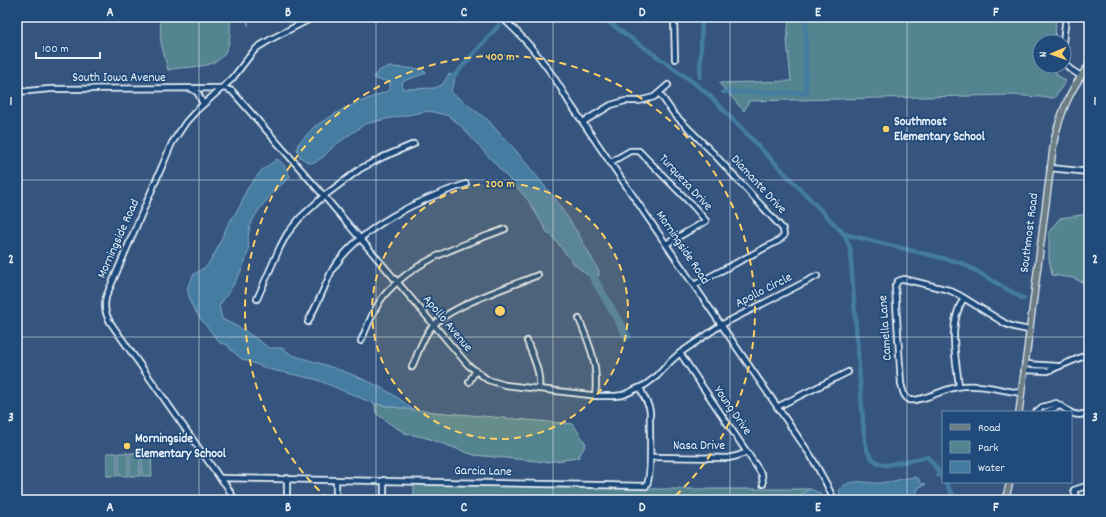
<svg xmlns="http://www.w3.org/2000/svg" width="1106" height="517" font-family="Dekko,sans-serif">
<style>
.green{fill:#528490;stroke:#9dbac4}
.water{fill:#447ca1;stroke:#86abc4}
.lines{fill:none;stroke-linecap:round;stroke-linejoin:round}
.stream{stroke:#86abc4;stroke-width:1.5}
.canal{stroke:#447ca1;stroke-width:4.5}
.river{stroke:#447ca1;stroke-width:8}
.minor-casing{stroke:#e8f1f8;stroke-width:8}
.major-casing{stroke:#e8f1f8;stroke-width:8}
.minor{stroke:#1f4a7a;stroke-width:4.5}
.major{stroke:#6d7d84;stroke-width:5.5}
.grid{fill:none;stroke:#e8f1f8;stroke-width:1;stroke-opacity:0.55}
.ring{fill:none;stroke:#ffd166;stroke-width:2;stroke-dasharray:7 5}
.poi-dot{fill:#ffd166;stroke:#1f4a7a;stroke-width:1.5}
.labels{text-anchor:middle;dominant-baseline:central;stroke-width:3.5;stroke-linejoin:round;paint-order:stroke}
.street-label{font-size:13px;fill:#e8f1f8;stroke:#1f4a7a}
.poi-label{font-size:13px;font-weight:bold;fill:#e8f1f8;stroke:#1f4a7a;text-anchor:start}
.centre{fill:#ffd166;stroke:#1f4a7a;stroke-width:2}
.ring-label{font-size:12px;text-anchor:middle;font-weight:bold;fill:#ffd166;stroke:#1f4a7a;stroke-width:3.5;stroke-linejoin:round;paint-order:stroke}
.neatline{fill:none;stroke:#e8f1f8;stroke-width:1.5}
.grid-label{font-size:13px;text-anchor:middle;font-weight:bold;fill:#e8f1f8}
</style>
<rect width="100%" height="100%" fill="#35557f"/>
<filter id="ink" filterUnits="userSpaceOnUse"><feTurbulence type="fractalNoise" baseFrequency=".025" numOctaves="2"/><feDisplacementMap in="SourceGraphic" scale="8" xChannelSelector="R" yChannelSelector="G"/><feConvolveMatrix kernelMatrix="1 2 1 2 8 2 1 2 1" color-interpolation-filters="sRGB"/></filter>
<g filter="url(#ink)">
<!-- green -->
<g class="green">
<path d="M160,17H230C230,25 231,34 229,42C223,73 191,64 168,70L161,43Z"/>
<polygon points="789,17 1056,17 1055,42 1040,42 1040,66 1055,66 1056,74 1066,81 1054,98 1012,95 749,101 744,111 719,83 791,81 787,40"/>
<polygon points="1089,214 1089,285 1073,278 1052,275 1049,259 1049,232 1060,218"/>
<polygon points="375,404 413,410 573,424 586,444 578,458 547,462 474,455 427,438 405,433 389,423 376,413"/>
<rect x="107" y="453" width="10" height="23"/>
<rect x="119" y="453" width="9" height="23"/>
<rect x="130" y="453" width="10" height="23"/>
<polygon points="142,453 151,453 152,476 142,476"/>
<polygon points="414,484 654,489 810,489 792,500 414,500"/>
</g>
<!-- water -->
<g class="water">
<path d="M391,67L422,69L426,73L404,81L402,83L403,89L435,88L442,85L449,74L454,76C456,80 453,86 451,90L452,93L489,121L505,140L513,147L555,199L576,230L599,271V275L594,280L575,265L552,236L547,232L528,200L460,125L449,116L429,111L386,119L365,124L335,145L323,157L316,162L309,163L300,157L297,149L298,144L315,126L345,108L390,90V82L375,79L374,77C377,70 384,68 391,67Z"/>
<path d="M277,159C284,163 287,170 290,177C275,190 254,211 249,230C247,238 250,247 247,255C242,274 230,290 219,306L222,319L244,330L269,348H282L292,355C332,367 382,381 413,410L375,404L315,379L272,370L242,359L233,352L226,344L220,343L199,317L191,304L187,288L194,274L207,266L216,251L227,226L240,206L247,189L261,171Z"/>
<path d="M915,477L919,479V481L922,484L925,483V485L919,487L917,492L907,500H841L839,491C849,476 866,484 880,483C892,482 904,478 915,477Z"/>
<polygon points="810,489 820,493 822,500 792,500"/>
</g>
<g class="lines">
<!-- stream -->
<g class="stream">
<polyline points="247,17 248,25"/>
<polyline points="937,476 940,474"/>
</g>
<!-- canal -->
<g class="canal">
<path d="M601,17L693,82L710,96L844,234L850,247L863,421C865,439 863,463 887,465L927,457L933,463L943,479"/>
<polyline points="454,76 499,25"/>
<polyline points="700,77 702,17"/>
<polyline points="723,92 806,93 806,17"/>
<polyline points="844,234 962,263 1024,299"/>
<polyline points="945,482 956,500"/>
</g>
<!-- river -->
<polyline class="river" points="589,270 627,336"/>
<!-- minor casing -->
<g class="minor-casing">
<g id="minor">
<path d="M501,17C529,41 551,70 569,102L702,297L711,310L811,456L826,483L834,500"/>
<polyline points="674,17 675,59"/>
<polyline points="1063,42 1066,17"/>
<polyline points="1064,62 1070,69 1081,76"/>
<polyline points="192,89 198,93 203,104"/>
<polyline points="17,92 50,89 224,88 232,91 324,196 468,365 488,380 505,385 599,396 615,396 623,395 645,385 657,376 671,361 680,353 721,325 817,276"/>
<polyline points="660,94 674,114 713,153 783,229 784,236 778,241 694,285"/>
<polyline points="583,122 611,105 625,101 639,101 654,97 668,85"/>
<polyline points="611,162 630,151 639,151 695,208 706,221 666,244"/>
<polyline points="1050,168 1089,172"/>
<polyline points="257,299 280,247 287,234 300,218 324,196 360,169 383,157 414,144"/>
<path d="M579,319C590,345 599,366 595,396"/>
<path d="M308,322C314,310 320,298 325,286C328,280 330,273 334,267C362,226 420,199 466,184"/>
<path d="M361,341C368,325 375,305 387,292C418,258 463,245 505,229"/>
<path d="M527,341C533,357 541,372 539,389"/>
<polyline points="680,353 702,386 757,467 762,475 763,484"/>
<polyline points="1025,364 1057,366"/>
<path d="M412,367C418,354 422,338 431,328C447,307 511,286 538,275"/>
<polyline points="1024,370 1048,371 1089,354"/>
<polyline points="469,382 475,372"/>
<path d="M959,386C956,357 947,324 964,298"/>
<path d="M1021,393C1000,390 978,383 957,387C945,389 919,402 910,400C903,397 903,390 901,384L895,286L898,281L904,279L949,290L959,295L1006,324L1014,327L1029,330"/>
<polyline points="777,407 848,372"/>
<polyline points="1036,412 1042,407 1056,403 1070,412"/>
<polyline points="1045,412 1060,406"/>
<path d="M1071,413C1078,416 1082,415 1089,412"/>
<polyline points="650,457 728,458 737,456 747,452"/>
<path d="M220,478L646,486C653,477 649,427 650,412L649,407L640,388"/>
<path d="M235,500L226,485L220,478L110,322C105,313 104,307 106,297L172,143L186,122L197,110L232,79L252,53L258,47L273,38L314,17"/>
<polyline points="287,500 287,478"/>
<polyline points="336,500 336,480"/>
<polyline points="384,500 384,480"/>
<polyline points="1077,500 1074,490 1089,485"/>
</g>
</g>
<!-- major casing -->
<g class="major-casing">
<g id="major">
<path d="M1019,412L1054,141C1061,111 1070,90 1089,65"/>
<polyline points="1005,500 1010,482"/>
</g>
</g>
<!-- minor -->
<use href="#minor" class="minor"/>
<!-- major -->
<use href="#major" class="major"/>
</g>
</g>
<!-- grid -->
<path class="grid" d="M199,17V500M376,17V500M553,17V500M730,17V500M907,17V500M17,180H1089M17,337H1089"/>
<!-- distance rings -->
<circle cx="500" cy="311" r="128" fill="#ffd166" fill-opacity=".12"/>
<g class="ring">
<circle cx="500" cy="311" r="128"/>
<path d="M328 499A255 255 0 1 1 672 499"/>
</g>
<!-- markers -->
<g class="poi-dot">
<circle cx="886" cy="129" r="4"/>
<circle cx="127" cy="446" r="4"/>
</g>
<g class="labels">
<!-- street labels -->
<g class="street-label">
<text x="119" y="78">South Iowa Avenue</text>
<text transform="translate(685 183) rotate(47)">Turqueza Drive</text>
<text transform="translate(758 185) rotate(47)">Diamante Drive</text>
<text transform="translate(1030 233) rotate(-83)">Southmost Road</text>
<text transform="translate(119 239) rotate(-66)">Morningside Road</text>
<text transform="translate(682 248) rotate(56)">Morningside Road</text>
<text transform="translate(764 291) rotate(-27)">Apollo Circle</text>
<text transform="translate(447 324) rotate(50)">Apollo Avenue</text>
<text transform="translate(886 328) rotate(-94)">Camella Lane</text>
<text transform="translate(732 411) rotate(55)">Young Drive</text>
<text x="699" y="446">Nasa Drive</text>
<text transform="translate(483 472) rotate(1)">Garcia Lane</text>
</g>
<!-- poi labels -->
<g class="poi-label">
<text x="894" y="122">Southmost<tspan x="894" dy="15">Elementary School</tspan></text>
<text x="135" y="439">Morningside<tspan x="135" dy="15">Elementary School</tspan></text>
</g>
</g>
<circle cx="500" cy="311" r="6" class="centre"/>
<g class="ring-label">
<text x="500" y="60">400 m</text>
<text x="500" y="187">200 m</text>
</g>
<!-- margin -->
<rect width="1106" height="517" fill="none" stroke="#1f4a7a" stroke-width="44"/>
<!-- legend -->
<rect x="942" y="411" width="130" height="72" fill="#1f4a7a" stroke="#6f8dac"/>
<rect x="950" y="424" width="20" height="6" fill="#6d7d84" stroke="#6f8dac"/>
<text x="978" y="431" font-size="12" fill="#e8f1f8">Road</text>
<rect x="950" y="441" width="20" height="12" fill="#528490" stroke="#6f8dac"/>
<text x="978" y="451" font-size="12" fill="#e8f1f8">Park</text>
<rect x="950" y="461" width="20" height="12" fill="#447ca1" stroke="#6f8dac"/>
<text x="978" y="471" font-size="12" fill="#e8f1f8">Water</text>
<!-- north arrow -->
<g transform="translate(1052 54) rotate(268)"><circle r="19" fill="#1f4a7a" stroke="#6f8dac"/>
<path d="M0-3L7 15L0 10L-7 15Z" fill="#ffd166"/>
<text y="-6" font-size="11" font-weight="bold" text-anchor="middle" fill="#e8f1f8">N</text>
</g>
<!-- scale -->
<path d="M36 52v6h64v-6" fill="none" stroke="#e8f1f8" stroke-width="2"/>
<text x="42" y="52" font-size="12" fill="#e8f1f8" stroke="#1f4a7a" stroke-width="3" paint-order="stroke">100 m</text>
<rect x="22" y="22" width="1062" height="473" class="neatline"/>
<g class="grid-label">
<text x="110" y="16">A</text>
<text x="288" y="16">B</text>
<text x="464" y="16">C</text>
<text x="642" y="16">D</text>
<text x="818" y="16">E</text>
<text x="996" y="16">F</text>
<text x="11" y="105">1</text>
<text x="1095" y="105">1</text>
<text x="11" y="263">2</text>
<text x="1095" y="263">2</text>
<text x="11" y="421">3</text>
<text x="1095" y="421">3</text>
<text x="110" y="511">A</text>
<text x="288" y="511">B</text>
<text x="464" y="511">C</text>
<text x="642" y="511">D</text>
<text x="818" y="511">E</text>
<text x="996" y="511">F</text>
</g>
</svg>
